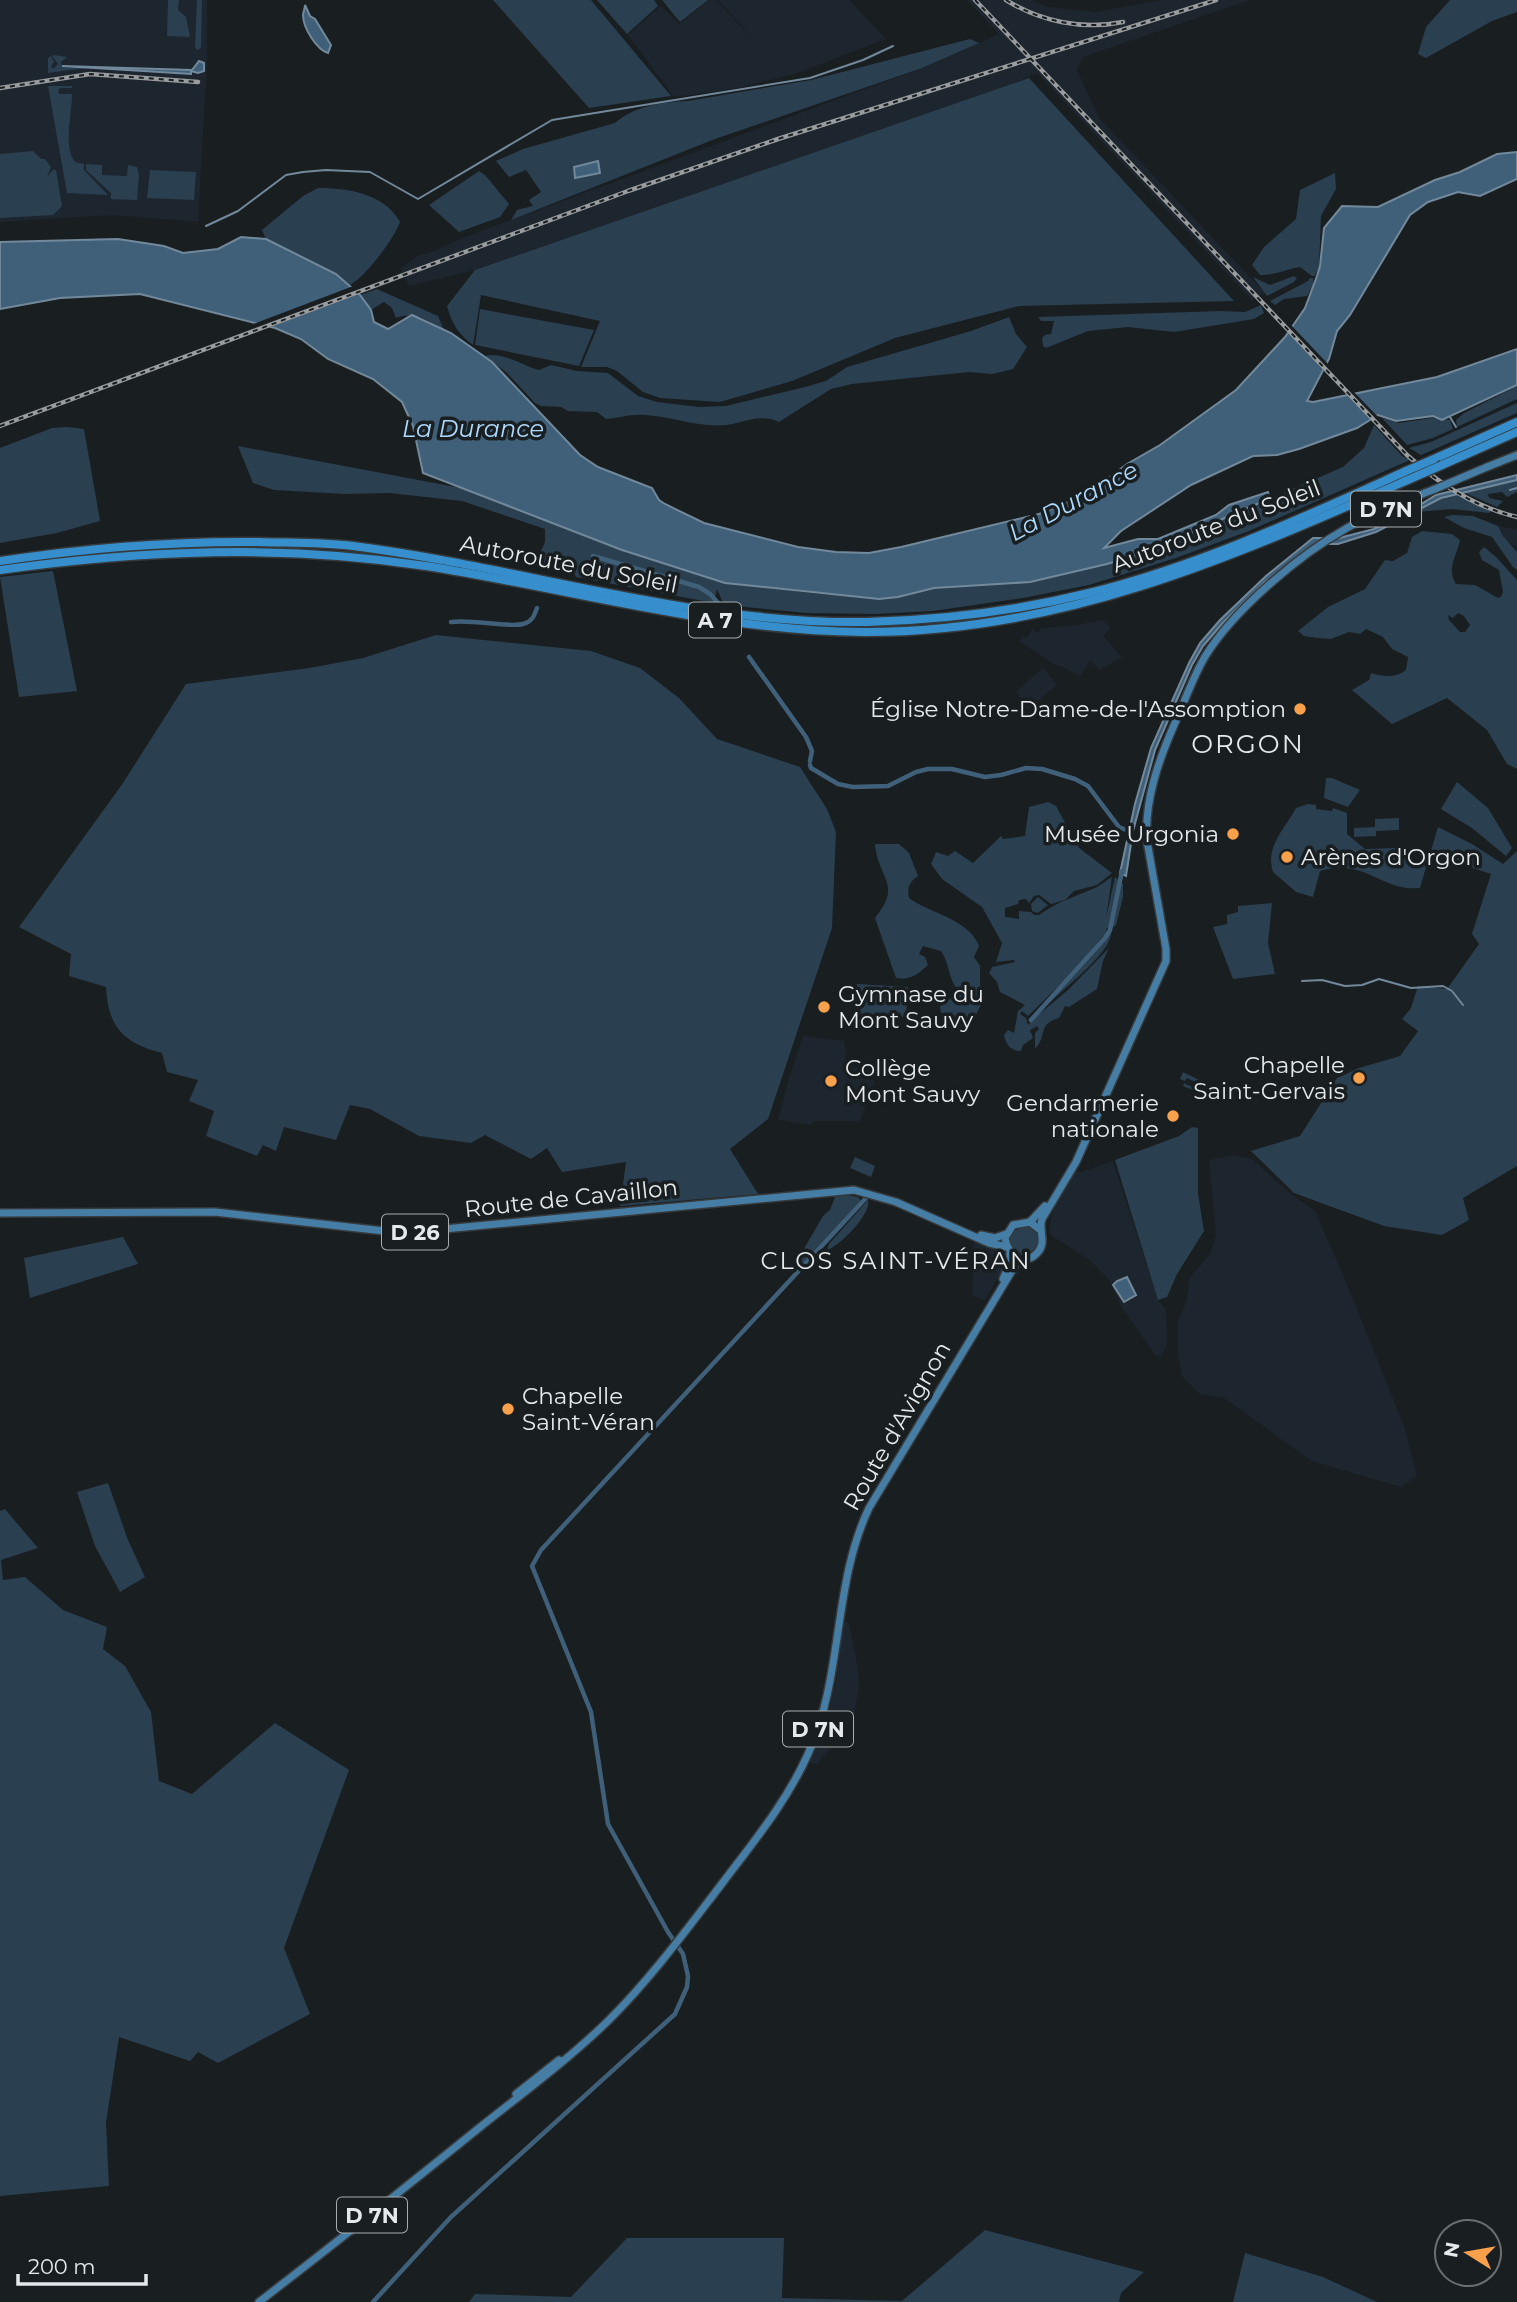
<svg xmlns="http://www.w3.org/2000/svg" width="1517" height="2302" font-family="Montserrat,sans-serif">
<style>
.built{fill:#1d262e}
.green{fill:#2a3f4f;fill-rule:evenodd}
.water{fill:#406079;stroke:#72899b;stroke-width:2}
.pier{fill:#191e21}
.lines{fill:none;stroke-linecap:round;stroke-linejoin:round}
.stream{stroke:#72899b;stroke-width:2}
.canal{stroke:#406079;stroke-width:4.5}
.major-casing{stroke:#363a3c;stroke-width:10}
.highway-casing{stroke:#363a3c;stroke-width:11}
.major{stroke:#467da4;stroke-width:7}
.highway{stroke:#368fcc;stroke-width:8}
.rail-casing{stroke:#989c9e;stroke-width:4.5}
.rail{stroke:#191e21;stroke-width:2;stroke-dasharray:5;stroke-linecap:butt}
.major-bridge-casing{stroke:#363a3c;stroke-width:10;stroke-linecap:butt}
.highway-bridge-casing{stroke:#363a3c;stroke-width:11;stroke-linecap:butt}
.major-bridge{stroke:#467da4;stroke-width:7}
.highway-bridge{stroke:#368fcc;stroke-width:8}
.poi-dot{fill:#f8a14a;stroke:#191e21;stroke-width:2.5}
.labels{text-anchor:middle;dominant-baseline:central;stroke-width:7;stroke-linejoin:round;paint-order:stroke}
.shield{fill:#191e21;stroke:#a8acae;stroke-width:2}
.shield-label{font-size:21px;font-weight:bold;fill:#e5e9eb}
.street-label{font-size:23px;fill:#e5e9eb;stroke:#191e21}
.poi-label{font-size:23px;fill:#e5e9eb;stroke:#191e21;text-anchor:end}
.water-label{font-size:24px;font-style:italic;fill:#acd9fc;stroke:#191e21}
.neighbourhood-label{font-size:24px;letter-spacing:2px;fill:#e5e9eb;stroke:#191e21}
.quarter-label{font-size:26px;letter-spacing:2px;fill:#e5e9eb;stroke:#191e21}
</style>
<rect width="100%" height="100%" fill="#191e21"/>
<!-- built -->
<g class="built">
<polygon points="0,0 207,0 207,63 198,222 112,215 0,222"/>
<polygon points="709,0 716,0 764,51 718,0 849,0 886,39 795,74 733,89 674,97 628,35 661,6 679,24"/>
<polygon points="967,0 1032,0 1047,7 1096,12 1161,0 1250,0 1083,57 1077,70 1099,118 1265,293 1252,300 1037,73 1014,83 475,270 409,286 401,268 419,255 429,253 470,235 922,68 999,34"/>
<polygon points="1498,526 1517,530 1517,547 1502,539"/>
<polygon points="1102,620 1111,627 1103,636 1122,657 1100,670 1090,660 1080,676 1059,665 1057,666 1019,641 1023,636 1027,638 1032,629 1038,633 1041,628 1077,625"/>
<polygon points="1043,668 1057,685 1028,709 1016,691"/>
<polygon points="803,1036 844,1041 846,1052 843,1072 848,1073 851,1067 869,1070 868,1080 875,1081 860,1121 816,1121 810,1125 778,1120 788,1082"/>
<polygon points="1234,1155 1252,1159 1291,1194 1315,1211 1349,1289 1404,1426 1417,1476 1401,1487 1312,1461 1224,1398 1200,1394 1182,1376 1178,1356 1178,1320 1187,1300 1189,1279 1210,1254 1216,1236 1209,1160"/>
<polygon points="1113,1161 1158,1300 1166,1310 1167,1344 1162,1355 1156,1356 1121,1306 1110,1281 1091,1261 1051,1235 1049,1228 1054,1206 1075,1171 1081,1172"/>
<polygon points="974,1240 1004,1252 1006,1258 1000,1274 985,1300 972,1296"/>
<polygon points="843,1622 849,1623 858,1669 859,1686 853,1721 817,1764 809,1763 826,1723 837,1676"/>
</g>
<!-- green -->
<g class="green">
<polygon points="168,0 179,0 178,10 186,17 190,37 167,36"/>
<polygon points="197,0 202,0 201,47 198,50 195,48"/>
<polygon points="493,0 591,0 671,96 589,108"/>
<polygon points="597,0 654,0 658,6 627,34"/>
<polygon points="662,0 708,0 680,22"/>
<polygon points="1450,0 1517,0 1517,12 1492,21 1426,58 1418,54 1426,27"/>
<path d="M970,39L979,43L922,68L715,139L511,220L517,210L533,206L529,200L541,192L526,170L509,177L496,161L523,149L615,123C634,106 663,102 688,101L811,80Z"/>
<polygon points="54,55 67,57 61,62 62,67 86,68 48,73 48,58 51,56 54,62 51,66 53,69 58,64 52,56"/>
<path d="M1029,78L1234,301L1019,306L895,338L792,381L720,402L660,398L643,392L617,371L607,367H581L600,321L481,295L473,345C458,334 452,324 447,306L475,270Z"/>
<path d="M48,86H72V88H60L58,91L59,94H72C72,114 63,146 75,162L84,164V170L108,195L67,193Z"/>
<polygon points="33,151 41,159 45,159 51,167 47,177 53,170 56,170 62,206 53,215 0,218 0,154"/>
<polygon points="86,164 102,165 102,175 127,176 128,165 137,167 139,175 137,200 111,199 111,193 86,170"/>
<polygon points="150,170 196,172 194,200 147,198"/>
<polygon points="479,171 485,175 509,204 500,217 459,232 429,205"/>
<path d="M1335,173L1336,189L1321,216L1319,268L1315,276H1312L1300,267C1287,269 1273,276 1260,275L1252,265L1264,247L1296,219L1300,190Z"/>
<path d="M318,188C347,188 384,193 400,222C394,239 366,276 350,285L336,274L266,239L262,230L303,196Z"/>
<polygon points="1294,276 1297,278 1294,282 1267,296 1253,277 1270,285"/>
<polygon points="1310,278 1313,278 1313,285 1307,296 1284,299 1275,305 1270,301 1308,281"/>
<path d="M377,289L438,316L444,330C424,320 418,311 396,318L392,308L384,302L371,310L360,295Z"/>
<polygon points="1261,305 1264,313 1254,319 1174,332 1128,327 1088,331 1046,348 1043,346 1042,338 1045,335 1051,334 1054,321 1041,321 1038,317 1221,311 1245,312"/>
<polygon points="480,309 594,330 579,366 475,345"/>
<path d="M1009,317L1016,334L1027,347L1013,369L992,374L969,372L852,384L831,389L779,422C759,413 745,423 726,425C699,428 671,416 644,415C632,414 618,418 606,419L597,412L568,411L561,407L541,406L535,403L507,373L485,356C502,351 523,366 539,370L551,365L577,371L608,373L638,396L657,402L699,407L726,406L805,387L826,381L847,367L971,331Z"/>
<polygon points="1517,386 1517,399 1457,427 1456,420 1464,413"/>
<polygon points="1517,403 1517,413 1421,455 1409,448 1431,442"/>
<polygon points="1382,418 1399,423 1432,418 1450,420 1453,429 1433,438 1407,445"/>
<polygon points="1374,425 1402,456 1410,460 1249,531 1176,558 1089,585 1023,598 933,611 875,614 807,613 724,605 717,589 714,603 576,577 572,568 567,563 538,563 537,560 545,542 545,529 462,501 389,493 346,494 274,490 253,483 238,446 461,488 622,550 725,583 819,594 898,597 934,588 1030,582 1144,553 1343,467 1364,448"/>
<polygon points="67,427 84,429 100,521 57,533 0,543 0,448 52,428"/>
<polygon points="1517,480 1517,492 1507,497 1502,492 1488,494 1489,498 1503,501 1497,507 1463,492"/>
<polygon points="1454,494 1491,511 1489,513 1452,509 1417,512 1432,502"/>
<polygon points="1452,515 1473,516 1498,526 1502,535 1517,552 1517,570 1513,567 1492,537 1464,528 1444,517"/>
<path d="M1422,531L1452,534L1460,540C1457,556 1446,568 1456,584L1475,585L1498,598L1501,597L1503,592L1499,570L1482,560L1479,552L1484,547L1496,557L1517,580V769L1507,764L1487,730L1447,698L1392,724L1352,690L1369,680L1371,673C1383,677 1396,678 1406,670L1408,657L1392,649L1383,637L1366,629L1360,634L1349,632L1331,639L1318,638L1304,636L1298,631L1328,607L1365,589L1385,560L1393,561L1407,553L1412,537ZM1458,613L1464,616L1470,625L1465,632H1460L1449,620L1448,615L1453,618Z"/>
<polygon points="53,571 77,691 19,697 0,577"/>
<path d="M436,635L591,651L640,668L679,698L717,739L800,767L827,809L836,832L832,928L768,1119L730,1149L758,1194L620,1206L626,1162L562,1172L547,1148L531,1159L485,1135L471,1143L419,1136L370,1109L350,1105L336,1140L284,1127L276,1151L263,1145L257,1156L206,1136L214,1111L189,1101L198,1080L167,1072L162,1053C124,1043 108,1028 106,987L69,976L71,954L19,927L123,783L186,684L309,668L363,658Z"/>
<polygon points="1326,778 1332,778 1360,790 1348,807 1324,798"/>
<polygon points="1457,782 1488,808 1512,848 1506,856 1472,828 1441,809"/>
<path d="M1048,802L1056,806L1079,848L1112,873L1097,885L1074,891L1065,900L1051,904L1039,895L1034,896L1029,903L1026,899L1019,900L1018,904L1005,908V917L1019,919V911L1031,912L1034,915H1039C1056,902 1077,896 1097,887C1103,884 1106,880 1112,877L1106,918L1115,877L1123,884V897L1116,925L1112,928H1107L1105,934L1075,970L1028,1016L1022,1011L1020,1014L1026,1018L1028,1025L1111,930C1115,953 1052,996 1037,1016L1068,990L1109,948L1103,961L1097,989L1069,1007L1065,1006L1059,1018C1037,1024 1048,1035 1035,1049V1033L1039,1029L1037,1026L1030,1030L1033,1038L1023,1045L1021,1051C1011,1051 1006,1045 1004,1035L1008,1030L1014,1033L1018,1011L1025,1005L1000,992L997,982L989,973L992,967L1015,962L1014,960L996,962L1002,943L982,907L942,879L931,864L936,852L948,856L955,851L973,863L1001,836L1003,839L1025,836L1029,807Z"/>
<path d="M1308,804L1316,805V809L1332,811L1333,808L1347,813V834L1365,849L1396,848V857L1427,864L1420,888C1381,892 1365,857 1320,871L1313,897L1296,892L1273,872C1265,847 1284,830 1296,808Z"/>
<polygon points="1399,818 1399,830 1376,831 1376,836 1354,837 1354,828 1375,827 1375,819"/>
<polygon points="1438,827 1472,844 1503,864 1517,851 1517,1166 1463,1198 1469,1220 1442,1235 1384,1226 1294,1193 1251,1151 1300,1136 1337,1078 1359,1068 1400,1056 1418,1031 1402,1019 1411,1008 1418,986 1447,989 1479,944 1472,934 1491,874 1430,854"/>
<path d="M875,844H899L909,853L918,876C909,882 907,888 909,898C930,914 968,918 979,946L974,957L980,966V985L983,1001L971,1024L966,1028C955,1023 940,1021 940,1006L960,992C947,979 951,966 941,951L923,946L919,954L925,957L928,965C917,975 911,980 896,978L875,918C903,884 878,879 875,844Z"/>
<polygon points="1038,897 1048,905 1038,913 1032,911 1031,904"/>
<polygon points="1272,903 1268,943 1275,974 1233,979 1213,927 1227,924 1227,915 1238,912 1238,906"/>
<polygon points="857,984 908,987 906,1017 855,1014"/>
<polygon points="1183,1072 1209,1085 1207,1096 1183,1086 1184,1083 1192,1087 1195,1082 1187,1078 1185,1081 1180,1079"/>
<polygon points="1192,1127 1198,1128 1198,1194 1204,1231 1177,1274 1167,1297 1158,1300 1115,1160 1179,1136"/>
<polygon points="855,1157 875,1166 871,1177 850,1168"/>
<polygon points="839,1194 858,1197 861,1201 799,1268 796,1265 798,1259 823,1216 830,1210 835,1197"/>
<path d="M868,1200C872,1213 840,1246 827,1250L829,1244Z"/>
<polygon points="1021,1225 1034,1228 1039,1237 1038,1247 1026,1255 1017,1253 1009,1241 1013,1229 1017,1230"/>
<polygon points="123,1237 138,1264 30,1298 24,1258"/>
<polygon points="108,1483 128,1540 145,1577 120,1592 95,1546 77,1492"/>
<polygon points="5,1509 38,1548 1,1560 3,1580 25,1577 63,1610 107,1627 103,1649 125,1666 151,1712 159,1781 192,1794 275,1723 349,1770 284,1948 310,2014 218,2063 198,2052 190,2061 119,2037 106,2123 109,2186 0,2196 0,1511"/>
<polygon points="985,2230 1144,2272 1121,2293 1119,2302 469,2302 475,2294 571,2297 627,2238 784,2238 782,2298 902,2301"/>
<polygon points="1245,2253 1323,2277 1377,2302 1233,2302"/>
</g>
<!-- water -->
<g class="water">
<path d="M305,5L310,16L315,19L331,45L328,53C317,50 303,28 303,15C303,12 305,9 305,5Z"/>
<polygon points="199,61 204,63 204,71 198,73 191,71 191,74 62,66 192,70"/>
<polygon points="1517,152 1517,179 1480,196 1458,192 1428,202 1410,215 1350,315 1337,331 1329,359 1307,401 1313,402 1437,377 1517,349 1517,385 1442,420 1433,416 1396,421 1378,415 1357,428 1299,449 1277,455 1253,456 1191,485 1121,531 1104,548 1138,539 1158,539 1216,515 1229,505 1268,492 1269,495 1264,501 1144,553 1107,564 1030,582 934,588 898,597 879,599 725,583 622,550 423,473 413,426 402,402 373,379 328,359 301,339 275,328 140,294 60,298 0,309 0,242 118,239 164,246 183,253 218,249 241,237 266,239 336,274 360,295 371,310 374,322 388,329 412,315 451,333 492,362 580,455 598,467 652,488 659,500 665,504 704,523 798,547 836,552 869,553 901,547 1039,514 1073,500 1092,490 1127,464 1160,445 1236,390 1285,337 1305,308 1317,276 1320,266 1324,228 1342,206 1378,207 1435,180 1460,172 1497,154"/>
<polygon points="598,161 600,173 575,178 574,167"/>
<polygon points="1517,475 1517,480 1441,498 1376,532 1338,544 1316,544 1265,582 1222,624 1203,646 1192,665 1155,750 1133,831 1126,876 1120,873 1135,804 1151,748 1189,663 1200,643 1220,620 1266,576 1313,538 1339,538 1374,529 1402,516 1436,495"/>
<polygon points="1127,1277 1136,1295 1124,1302 1113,1285 1117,1281"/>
</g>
<!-- pier -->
<g class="pier">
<polygon points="356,285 362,292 265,329 251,325"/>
<polygon points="1290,324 1330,366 1326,373 1286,330"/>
<polygon points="1351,389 1381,420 1373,422 1343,390"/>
</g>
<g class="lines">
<!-- stream -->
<g class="stream">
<polyline points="206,226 238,211 286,175 303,172 326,170 370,172 418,199 552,120 810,78 863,60 893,46"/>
<polyline points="1450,417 1456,427"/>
<polyline points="1510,490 1517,488"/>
<polyline points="1302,981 1322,980 1345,986 1362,985 1379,979 1411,988 1443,986 1452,991 1463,1005"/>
</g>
<!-- canal -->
<g class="canal">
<polyline points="593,556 699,587 710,594 720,605"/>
<path d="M451,622C473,619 508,628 523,624C532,622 534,616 537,608"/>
<polyline points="749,657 806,737 812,751 810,761"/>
<polyline points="810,765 811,768 838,784 853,787 888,786 916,772 928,769 952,769 985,777 1001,775 1026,768 1042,769 1075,779 1088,786 1119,827 1131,832"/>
<polyline points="1031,1020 1105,938 1110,930 1122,871"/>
<polyline points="373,2302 451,2217 675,2014 687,1987 688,1976 683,1954 668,1932 608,1824 591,1712 532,1566 541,1550 866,1198"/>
</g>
<!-- major casing -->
<g class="major-casing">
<g id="major">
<polyline points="1487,467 1517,455"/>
<polyline points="0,1213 215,1212 402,1233 854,1190 896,1202 989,1243 1007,1247"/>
<polyline points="1030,1222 1045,1206"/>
<path d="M1039,1229L1030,1222L1013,1225L1005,1238C1007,1254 1025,1268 1038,1252C1047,1242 1038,1230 1042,1219L1076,1162L1166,961V949L1147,841C1144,801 1159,759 1175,723C1185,701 1193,676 1206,655C1235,609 1299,555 1347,528C1375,512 1405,501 1435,489"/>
<polyline points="981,1235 995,1238 1006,1234"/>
<polyline points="1003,1279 1009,1265 1010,1253"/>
<polyline points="516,2094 559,2060"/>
<path d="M259,2302C333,2245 406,2187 479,2128C523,2093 569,2059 609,2020C652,1977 687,1929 724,1881C755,1840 787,1801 808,1754C844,1675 832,1586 869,1508L1016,1264L1023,1259"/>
</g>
</g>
<!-- highway casing -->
<g class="highway-casing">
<g id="highway">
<polyline points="1434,459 1517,422"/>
<polyline points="1442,465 1517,432"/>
<path d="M0,561C86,548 172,541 259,542C290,543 322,542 353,546C525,568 693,625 867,622C942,620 1017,611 1089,593C1199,566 1304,517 1406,471"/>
<path d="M0,570C142,550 284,544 426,566C572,589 714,631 863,632C1062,633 1232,557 1410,479"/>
</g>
</g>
<!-- major -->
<use href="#major" class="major"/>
<!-- highway -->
<use href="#highway" class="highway"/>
<!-- rail casing -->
<g class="rail-casing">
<g id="rail">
<path d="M975,0L1407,455C1439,484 1474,507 1517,517"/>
<path d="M1006,0C1041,22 1083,30 1123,22"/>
<polyline points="0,88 90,74 198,82"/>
<polyline points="0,426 628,191 778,139 1216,0"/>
</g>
</g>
<!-- rail -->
<use href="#rail" class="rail"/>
<!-- major-bridge casing -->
<g class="major-bridge-casing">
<polyline id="major-bridge" points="1435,489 1487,467"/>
</g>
<!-- highway-bridge casing -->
<g class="highway-bridge-casing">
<g id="highway-bridge">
<polyline points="1406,471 1434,459"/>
<polyline points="1410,479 1442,465"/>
</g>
</g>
<!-- major-bridge -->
<use href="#major-bridge" class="major-bridge"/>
<!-- highway-bridge -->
<use href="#highway-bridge" class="highway-bridge"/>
</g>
<!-- markers -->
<g class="poi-dot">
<circle cx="1300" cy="709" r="7"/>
<circle cx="1233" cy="834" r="7"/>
<circle cx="1287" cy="857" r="7"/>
<circle cx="824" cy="1007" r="7"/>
<circle cx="1359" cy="1078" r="7"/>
<circle cx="831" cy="1081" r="7"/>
<circle cx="1173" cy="1116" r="7"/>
<circle cx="508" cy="1409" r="7"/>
</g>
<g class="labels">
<!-- shield labels -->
<g class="shield">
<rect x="1351" y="491.5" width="70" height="35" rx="5"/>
<rect x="689" y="602.5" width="52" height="35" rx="5"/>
<rect x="382" y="1214.5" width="66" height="35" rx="5"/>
<rect x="783" y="1711.5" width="70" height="35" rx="5"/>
<rect x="337" y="2197.5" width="70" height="35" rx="5"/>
</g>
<g class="shield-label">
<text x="1386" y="509">D 7N</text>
<text x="715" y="620">A 7</text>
<text x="415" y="1232">D 26</text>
<text x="818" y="1729">D 7N</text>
<text x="372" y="2215">D 7N</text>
</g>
<!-- street labels -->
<g class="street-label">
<text transform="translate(1216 526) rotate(-21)">Autoroute du Soleil</text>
<text transform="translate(569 564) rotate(11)">Autoroute du Soleil</text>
<text transform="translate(571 1198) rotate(-6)">Route de Cavaillon</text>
<text transform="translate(897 1426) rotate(-60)">Route d'Avignon</text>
</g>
<!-- poi labels -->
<g class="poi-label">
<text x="1286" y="709">Église Notre-Dame-de-l'Assomption</text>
<text x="1219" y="834">Musée Urgonia</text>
<text x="1301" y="857" text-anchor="start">Arènes d'Orgon</text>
<text x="838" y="994" text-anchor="start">Gymnase du<tspan x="838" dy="26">Mont Sauvy</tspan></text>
<text x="1345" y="1065">Chapelle<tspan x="1345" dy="26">Saint-Gervais</tspan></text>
<text x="845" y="1068" text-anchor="start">Collège<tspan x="845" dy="26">Mont Sauvy</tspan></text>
<text x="1159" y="1103">Gendarmerie<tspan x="1159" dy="26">nationale</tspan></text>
<text x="522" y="1396" text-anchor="start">Chapelle<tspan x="522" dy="26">Saint-Véran</tspan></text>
</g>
<!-- water labels -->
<g class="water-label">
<text x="473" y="428">La Durance</text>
<text transform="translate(1073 501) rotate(-28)">La Durance</text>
</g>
<!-- neighbourhood labels -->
<g class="neighbourhood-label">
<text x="896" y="1260">CLOS SAINT-VÉRAN</text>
</g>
<!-- quarter labels -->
<g class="quarter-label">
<text x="1248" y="744">ORGON</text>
</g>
</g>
<!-- north arrow -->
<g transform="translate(1468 2253) rotate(281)"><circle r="33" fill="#191e21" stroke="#6b6f72" stroke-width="2"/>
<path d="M0-5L12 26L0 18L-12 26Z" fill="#f8a14a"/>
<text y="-10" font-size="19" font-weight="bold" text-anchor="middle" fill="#e5e9eb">N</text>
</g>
<!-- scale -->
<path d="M18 2274v10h128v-10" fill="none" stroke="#e5e9eb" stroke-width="3.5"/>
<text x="28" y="2274" font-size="21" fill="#e5e9eb" stroke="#191e21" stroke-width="5" paint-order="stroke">200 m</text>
</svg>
